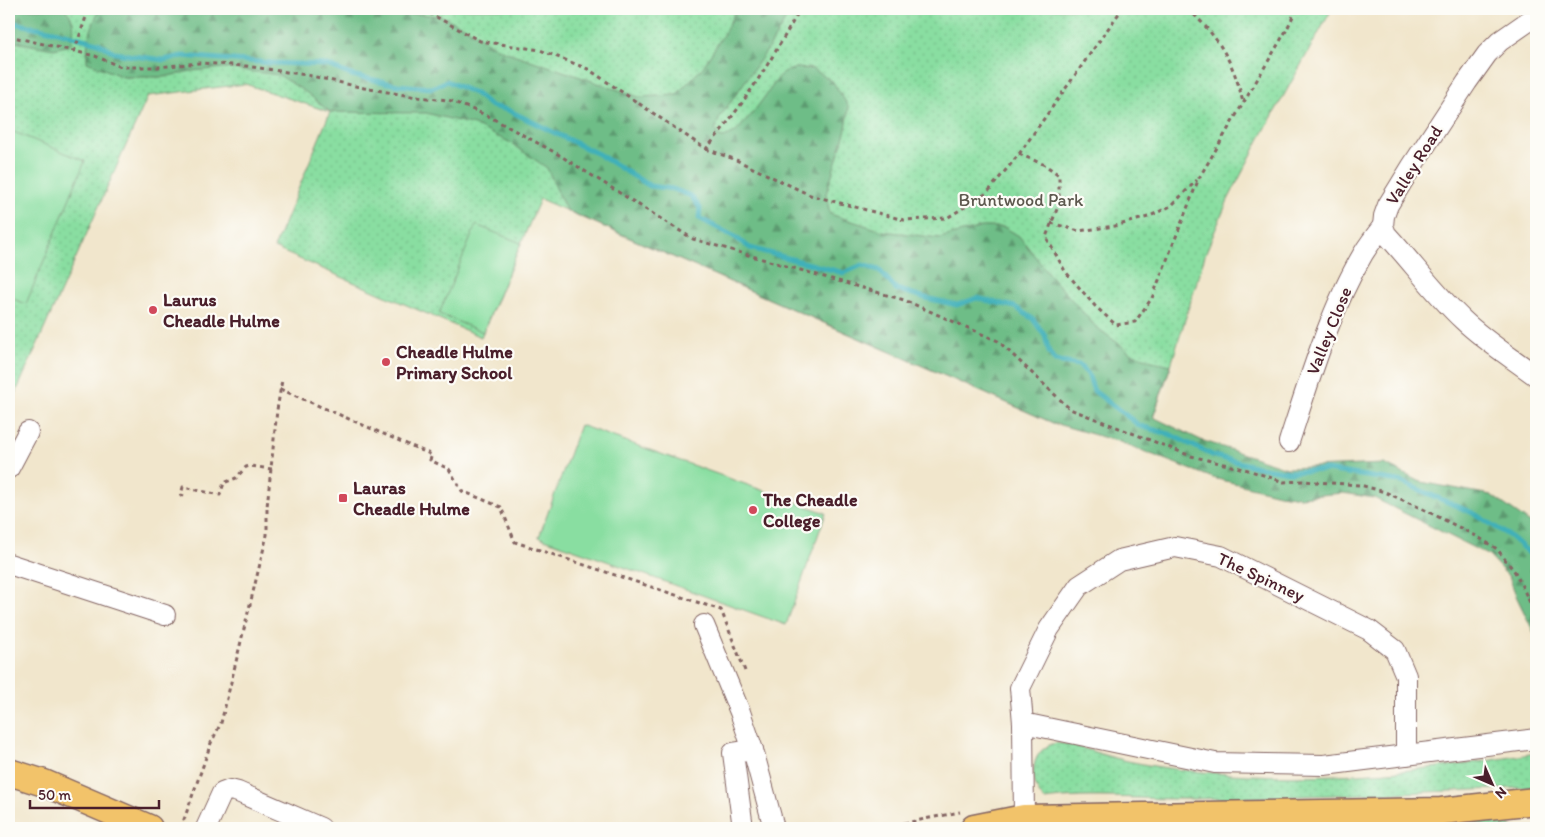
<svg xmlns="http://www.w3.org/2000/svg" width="1545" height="837" font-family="Itim,sans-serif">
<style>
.grass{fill:url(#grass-dots);stroke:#6a7e66}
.forest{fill:url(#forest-firs);stroke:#5c6e59}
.garden{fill:#89dea1;stroke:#6a7e66}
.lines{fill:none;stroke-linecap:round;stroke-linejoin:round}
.stream{stroke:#40b0b9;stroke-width:5}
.minor-casing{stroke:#846563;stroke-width:22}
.major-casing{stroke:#846563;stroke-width:29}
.path{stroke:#846563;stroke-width:3;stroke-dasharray:4 4;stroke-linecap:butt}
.minor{stroke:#fff;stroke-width:20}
.major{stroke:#f2c36a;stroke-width:26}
.poi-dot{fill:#d1495b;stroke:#fdfcf7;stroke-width:2}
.labels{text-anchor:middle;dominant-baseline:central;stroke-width:4.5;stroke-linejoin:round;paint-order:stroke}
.street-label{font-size:18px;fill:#4a1f2b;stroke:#fdfcf7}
.park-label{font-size:18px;fill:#5d584e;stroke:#fdfcf7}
.poi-label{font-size:18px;font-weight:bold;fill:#4a1f2b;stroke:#fdfcf7;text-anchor:start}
</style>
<defs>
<pattern id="grass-dots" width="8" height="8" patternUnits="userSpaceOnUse" patternTransform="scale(1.25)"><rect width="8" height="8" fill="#89dea1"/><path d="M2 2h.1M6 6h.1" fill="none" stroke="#78be8b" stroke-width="1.8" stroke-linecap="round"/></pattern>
<pattern id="forest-firs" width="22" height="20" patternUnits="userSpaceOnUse" patternTransform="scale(1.25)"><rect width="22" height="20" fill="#6ebd87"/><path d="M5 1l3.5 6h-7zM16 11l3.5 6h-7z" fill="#5c996f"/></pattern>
</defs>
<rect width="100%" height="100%" fill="#fdfcf7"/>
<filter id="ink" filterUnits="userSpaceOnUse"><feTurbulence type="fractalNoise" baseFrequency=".02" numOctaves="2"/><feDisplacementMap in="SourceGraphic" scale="10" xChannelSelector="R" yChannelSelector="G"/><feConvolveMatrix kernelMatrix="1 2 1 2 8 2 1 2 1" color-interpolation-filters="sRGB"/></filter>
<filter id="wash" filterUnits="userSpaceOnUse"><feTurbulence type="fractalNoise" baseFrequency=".0096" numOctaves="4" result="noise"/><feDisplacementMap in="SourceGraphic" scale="20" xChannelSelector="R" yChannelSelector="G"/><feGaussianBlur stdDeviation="1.12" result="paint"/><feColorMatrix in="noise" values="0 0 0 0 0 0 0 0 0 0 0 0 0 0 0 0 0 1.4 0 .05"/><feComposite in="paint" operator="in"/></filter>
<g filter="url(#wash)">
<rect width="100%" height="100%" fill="#f1e6cc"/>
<!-- grass -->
<g class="grass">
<polygon points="9,9 1332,9 1258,142 1228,200 1206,252 1171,365 1153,418 1053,423 540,199 481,337 274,248 330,112 245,84 148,96 9,408"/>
<path d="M1056,743C1075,744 1093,752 1111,757C1134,763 1158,767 1182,770C1300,783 1420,773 1536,753V787C1422,793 1307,796 1192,799C1142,800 1093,793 1044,800C1028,782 1029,749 1056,743Z"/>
<polygon points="1505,821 1513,828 1359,828"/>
</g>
<!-- forest -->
<g class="forest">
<path d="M9,9H65C76,21 75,31 70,45L54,49L9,41Z"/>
<path d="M100,9H360L403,14H418L441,16L465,27L498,49L639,97L676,95L703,67L726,30L736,9H792L770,46L720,117L715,130L719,137L724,138L736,132L752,114L782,73L796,68L813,69L833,82L849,107L846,129L826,194L830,214L883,231L939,238L982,227H1004L1019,236L1048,273L1095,326L1131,353L1152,361L1171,365L1153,417L1201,440L1287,468L1384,464L1421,482L1491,495L1536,527V637L1517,598L1509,577L1488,555L1374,498L1343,493L1300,497L1279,494L1213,478L1117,441L1053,423L566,210L547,168L511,143L474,125L426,113L330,112L307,93L279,75L225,68L191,71L164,77H123L87,62C86,43 91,26 100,9Z"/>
</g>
<!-- garden -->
<g class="garden">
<polygon points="9,130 85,161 26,304 9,297"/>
<polygon points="476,225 521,243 483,332 439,314"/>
<polygon points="580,425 826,513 786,625 539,537"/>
</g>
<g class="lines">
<!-- stream -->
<polyline class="stream" points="9,22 54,31 98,43 116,53 134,56 164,60 182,56 273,63 327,65 351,75 398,85 432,88 447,81 476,94 491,106 508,110 598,154 650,186 673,189 691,196 700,208 699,218 735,237 750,248 844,273 862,265 879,270 896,289 926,298 957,305 977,298 1015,307 1033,319 1045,336 1049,352 1055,361 1079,365 1088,374 1094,391 1140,426 1169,434 1214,456 1258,467 1289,472 1326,470 1399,481 1475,514 1511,537 1536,559"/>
</g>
</g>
<g filter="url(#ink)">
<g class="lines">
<!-- minor casing -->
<g class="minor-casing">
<g id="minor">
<path d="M1536,16L1500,41L1487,54L1467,82L1412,166L1388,205L1384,216L1383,226L1386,234C1412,262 1435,294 1463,320C1485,341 1512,358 1536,376"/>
<path d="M1289,442C1309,381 1330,310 1363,254C1369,244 1376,235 1383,226"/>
<polyline points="9,468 28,432"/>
<polyline points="9,564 165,615"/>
<polyline points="704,625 740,712 753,750 774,828"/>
<polyline points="1023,723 1215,763 1324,765 1536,739"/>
<polyline points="1024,818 1023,723 1020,688 1049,629 1079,586 1119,560 1175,547 1221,556 1369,630 1395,650 1406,676 1406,755"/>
<polyline points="206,828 222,793 230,790 238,792 321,828"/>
<polyline points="743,828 733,753 753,750"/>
</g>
</g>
<!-- major casing -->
<g class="major-casing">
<g id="major">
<polyline points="9,772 44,783 149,828"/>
<polyline points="974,828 1024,818 1441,811 1536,801"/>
</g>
</g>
<!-- path -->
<g class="path">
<polyline points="80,9 87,14"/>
<path d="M422,9L480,41L540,50L588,69L706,149C743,106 773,58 800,9"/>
<path d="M1188,9C1218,36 1235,64 1243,103"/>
<polyline points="9,36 95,56 121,67 158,67 199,63 246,66 307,75 364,88 417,97 449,100 488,116 556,153 693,239 904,300 998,341 1070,409 1191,456 1248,470 1284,482 1302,481 1360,485 1385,492 1425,510 1478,537 1497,549 1515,572 1536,615"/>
<polyline points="74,52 87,14 96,9"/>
<polyline points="706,149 734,159 810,195 904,220 947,218 987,193 1019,154 1122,9"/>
<polyline points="1019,154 1045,165 1059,175 1059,204 1046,237 1065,271 1095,306 1116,325 1135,322 1152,298 1199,178 1286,31 1296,10 1295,9"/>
<polyline points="1051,223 1079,231 1115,226 1148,217 1171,206 1197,180"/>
<polyline points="280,389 432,455 430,460 449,469 462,491 501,507 515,542 721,610 745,671"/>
<polyline points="184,496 181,495 183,487 220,495 224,483 236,478 246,467 250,466 272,469"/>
<polyline points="181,828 211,743 221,723 267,535 267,507 277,410 282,380"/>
<polyline points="880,828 960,812"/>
</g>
<!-- minor -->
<use href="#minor" class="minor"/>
<!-- major -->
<use href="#major" class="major"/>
</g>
</g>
<!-- markers -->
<g class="poi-dot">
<circle cx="153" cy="310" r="5"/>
<circle cx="386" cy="362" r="5"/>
<rect x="338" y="493" width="10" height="10" rx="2.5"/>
<circle cx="753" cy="510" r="5"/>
</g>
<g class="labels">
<!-- street labels -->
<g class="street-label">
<text transform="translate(1414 165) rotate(-58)">Valley Road</text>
<text transform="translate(1329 331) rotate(-68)">Valley Close</text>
<text transform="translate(1261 577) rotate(25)">The Spinney</text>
</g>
<!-- park labels -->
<g class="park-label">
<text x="1021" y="200">Bruntwood Park</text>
</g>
<!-- poi labels -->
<g class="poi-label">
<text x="163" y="300">Laurus<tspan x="163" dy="21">Cheadle Hulme</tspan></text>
<text x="396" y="352">Cheadle Hulme<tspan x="396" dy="21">Primary School</tspan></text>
<text x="353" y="488">Lauras<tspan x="353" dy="21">Cheadle Hulme</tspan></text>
<text x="763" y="500">The Cheadle<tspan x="763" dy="21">College</tspan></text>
</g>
</g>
<!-- margin -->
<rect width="1545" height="837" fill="none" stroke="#fdfcf7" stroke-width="30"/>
<!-- north arrow -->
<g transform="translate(1492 784) rotate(135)" stroke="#fdfcf7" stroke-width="4" paint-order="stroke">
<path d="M0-4L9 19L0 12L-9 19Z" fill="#4a1f2b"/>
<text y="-8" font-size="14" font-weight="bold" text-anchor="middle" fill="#4a1f2b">N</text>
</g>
<!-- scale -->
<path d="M30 800v8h129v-8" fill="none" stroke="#4a1f2b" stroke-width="2.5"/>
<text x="38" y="800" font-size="15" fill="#4a1f2b" stroke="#fdfcf7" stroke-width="4" paint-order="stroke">50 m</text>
</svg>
